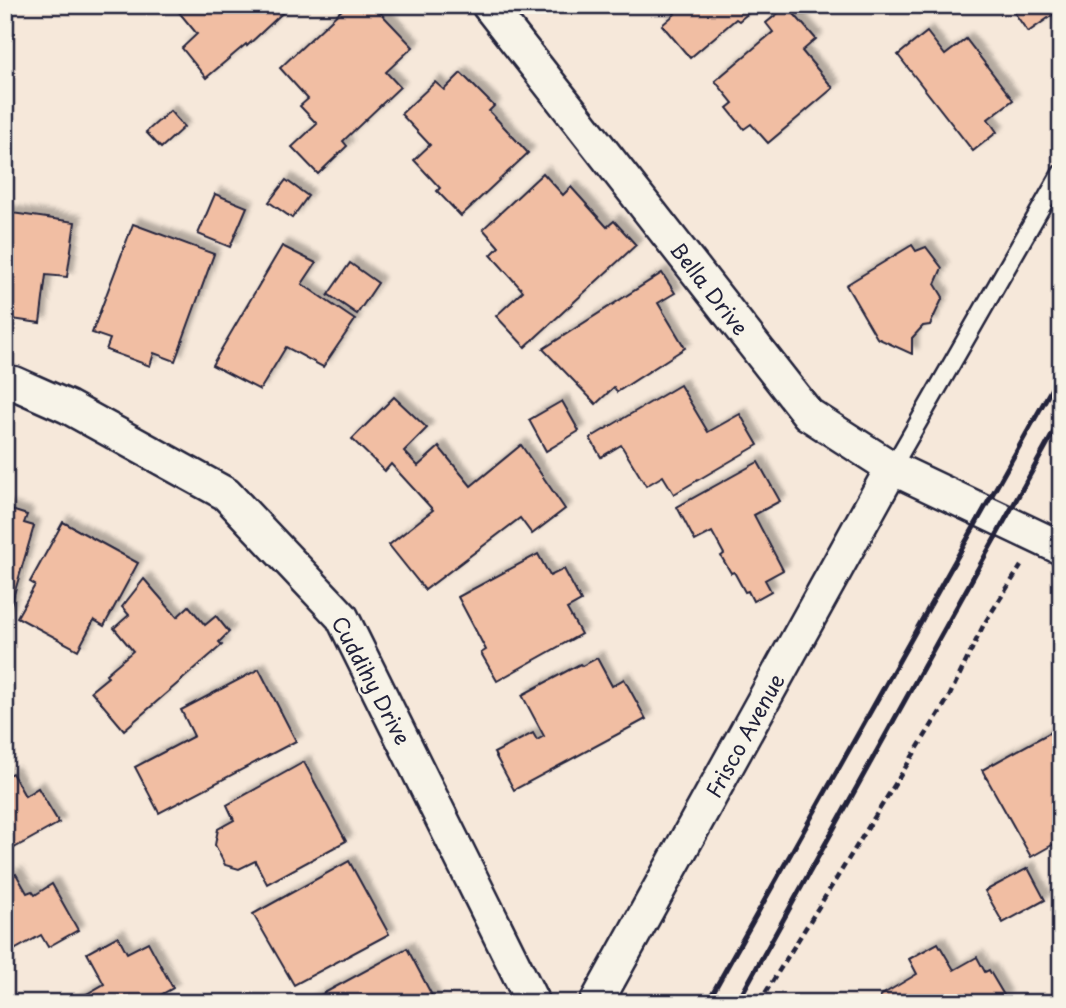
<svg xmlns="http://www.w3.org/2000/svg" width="1066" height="1008" font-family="'Playpen Sans',sans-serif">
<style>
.building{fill:#f1bea3;stroke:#22223b;stroke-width:2;filter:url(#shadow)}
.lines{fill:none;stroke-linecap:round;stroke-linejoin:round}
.service-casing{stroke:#22223b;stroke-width:21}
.minor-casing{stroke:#22223b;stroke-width:37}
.path{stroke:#22223b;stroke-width:4.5;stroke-dasharray:7 5;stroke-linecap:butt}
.service{stroke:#f7f3e8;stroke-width:16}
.minor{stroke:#f7f3e8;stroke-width:32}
.rail{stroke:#22223b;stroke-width:5}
.labels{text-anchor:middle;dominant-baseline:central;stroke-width:5;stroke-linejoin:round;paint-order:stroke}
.street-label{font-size:21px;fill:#22223b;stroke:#f7f3e8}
</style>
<defs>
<filter id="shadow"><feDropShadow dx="6" dy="-6" stdDeviation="2" flood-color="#0004"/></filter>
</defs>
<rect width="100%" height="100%" fill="#f6e8da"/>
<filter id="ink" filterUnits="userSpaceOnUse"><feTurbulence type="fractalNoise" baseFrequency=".0143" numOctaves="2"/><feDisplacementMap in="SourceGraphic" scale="14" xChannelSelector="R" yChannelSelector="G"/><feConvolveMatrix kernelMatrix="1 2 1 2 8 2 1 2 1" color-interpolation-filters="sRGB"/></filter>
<g filter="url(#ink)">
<!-- building -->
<g class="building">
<polygon points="173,5 291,5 247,46 246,44 206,78 182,48 197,34"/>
<polygon points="347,5 373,5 413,47 386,72 400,87 343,141 347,146 318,174 292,147 317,124 300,106 308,99 280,68"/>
<polygon points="667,5 758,5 739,21 736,19 690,58 662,25 675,14"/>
<polygon points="1009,5 1061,5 1061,9 1028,32"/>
<polygon points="787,6 816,39 802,51 833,88 768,143 751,124 744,129 727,108 733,103 715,81 773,32 766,23"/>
<polygon points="927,32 945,55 966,39 1013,100 988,119 997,132 973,151 898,55"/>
<polygon points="461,73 494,106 489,111 493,115 528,153 461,216 437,191 440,188 414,160 430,145 401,114 435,82 444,90"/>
<polygon points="170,111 184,127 161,148 146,132"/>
<polygon points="543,173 563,195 571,187 607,227 614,221 636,245 525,347 496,316 523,291 491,255 499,247 483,229"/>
<polygon points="286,180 308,196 292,218 269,202"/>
<polygon points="215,194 247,207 230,247 198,234"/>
<polygon points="5,212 75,222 67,277 46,275 40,323 5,318"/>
<polygon points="133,224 214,254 175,361 154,353 150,366 106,350 110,339 92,333"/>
<polygon points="912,245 916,251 926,247 942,268 935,284 943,297 930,325 923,326 912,338 912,354 877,338 846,285"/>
<polygon points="282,246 316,263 302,284 355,320 323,367 286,347 260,390 212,365"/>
<polygon points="350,263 378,283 357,314 329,295 327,296"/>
<polygon points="662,273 675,293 658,303 685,348 617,392 614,387 596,404 543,349"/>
<polygon points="680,385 708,432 740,414 758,445 674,494 663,476 646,486 621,445 601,457 590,438"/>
<polygon points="394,397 427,428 404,451 418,466 439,447 471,486 521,445 565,509 532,534 520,518 425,590 389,545 433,510 391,464 385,471 352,439"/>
<polygon points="562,401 579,431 546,451 529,420"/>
<polygon points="758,462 780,501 754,515 783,570 765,580 771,591 753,601 748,591 745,592 734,572 731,573 721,556 724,554 712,532 695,541 677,507"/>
<polygon points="5,508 27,515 24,523 34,526 5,625"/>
<polygon points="63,522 138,563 104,626 94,620 78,650 17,617 35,585 30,582"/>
<polygon points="538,554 550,576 564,569 581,601 567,609 581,634 497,681 481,653 486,650 458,597"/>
<polygon points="144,579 177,617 189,606 205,625 216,616 229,632 219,642 222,645 124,730 91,691 108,677 106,674 133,651 114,628 129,615 122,607"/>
<polygon points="597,658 612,686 624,679 646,719 514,790 494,753 533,733 537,740 544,736 522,695 580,664 582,666"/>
<polygon points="259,669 296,741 159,813 135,767 194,736 181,710"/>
<polygon points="1060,727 1061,840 1031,857 982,770"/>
<polygon points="304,762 346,841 267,884 255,861 239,869 225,865 215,845 218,829 234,820 227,805"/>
<polygon points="12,773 25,796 38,788 59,823 5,853 5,777"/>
<polygon points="349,861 389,934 294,985 253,914"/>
<polygon points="1028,868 1045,900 1003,923 985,891"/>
<polygon points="16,874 27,893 32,891 35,895 52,884 78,930 48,947 41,935 5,955 5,879"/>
<polygon points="118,936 127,953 148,942 173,988 146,1003 71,1003 104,984 87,953"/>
<polygon points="938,943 954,970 977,957 985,972 989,970 1005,997 995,1003 884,1003 880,996 917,974 909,959"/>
<polygon points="407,948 436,1003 306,1003"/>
</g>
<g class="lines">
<!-- service casing -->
<g class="service-casing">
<polyline id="service" points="892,468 1061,173"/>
</g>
<!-- minor casing -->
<g class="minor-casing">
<g id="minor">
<polyline points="488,5 808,414 892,468 1061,548"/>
<polyline points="5,383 14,383 68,407 226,494 342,617 533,1003"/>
<polyline points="596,1003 892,468"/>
</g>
</g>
<!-- path -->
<polyline class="path" points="759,1003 948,699 984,624 1021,566"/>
<!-- service -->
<use href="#service" class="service"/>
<!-- minor -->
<use href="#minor" class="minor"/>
<!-- rail -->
<g class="rail">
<polyline points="707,1003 1061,372"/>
<polyline points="737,1003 1061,419"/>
</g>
</g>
</g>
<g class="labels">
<!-- street labels -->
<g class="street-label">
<text transform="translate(710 288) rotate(52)">Bella Drive</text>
<text transform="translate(372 680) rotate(62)">Cuddihy Drive</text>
<text transform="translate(744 735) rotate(-61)">Frisco Avenue</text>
</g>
</g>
<!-- margin -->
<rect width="1066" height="1008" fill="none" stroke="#f7f3e8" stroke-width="28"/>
<rect x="14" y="14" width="1038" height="980" fill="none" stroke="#22223b" stroke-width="2.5" filter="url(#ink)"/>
</svg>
